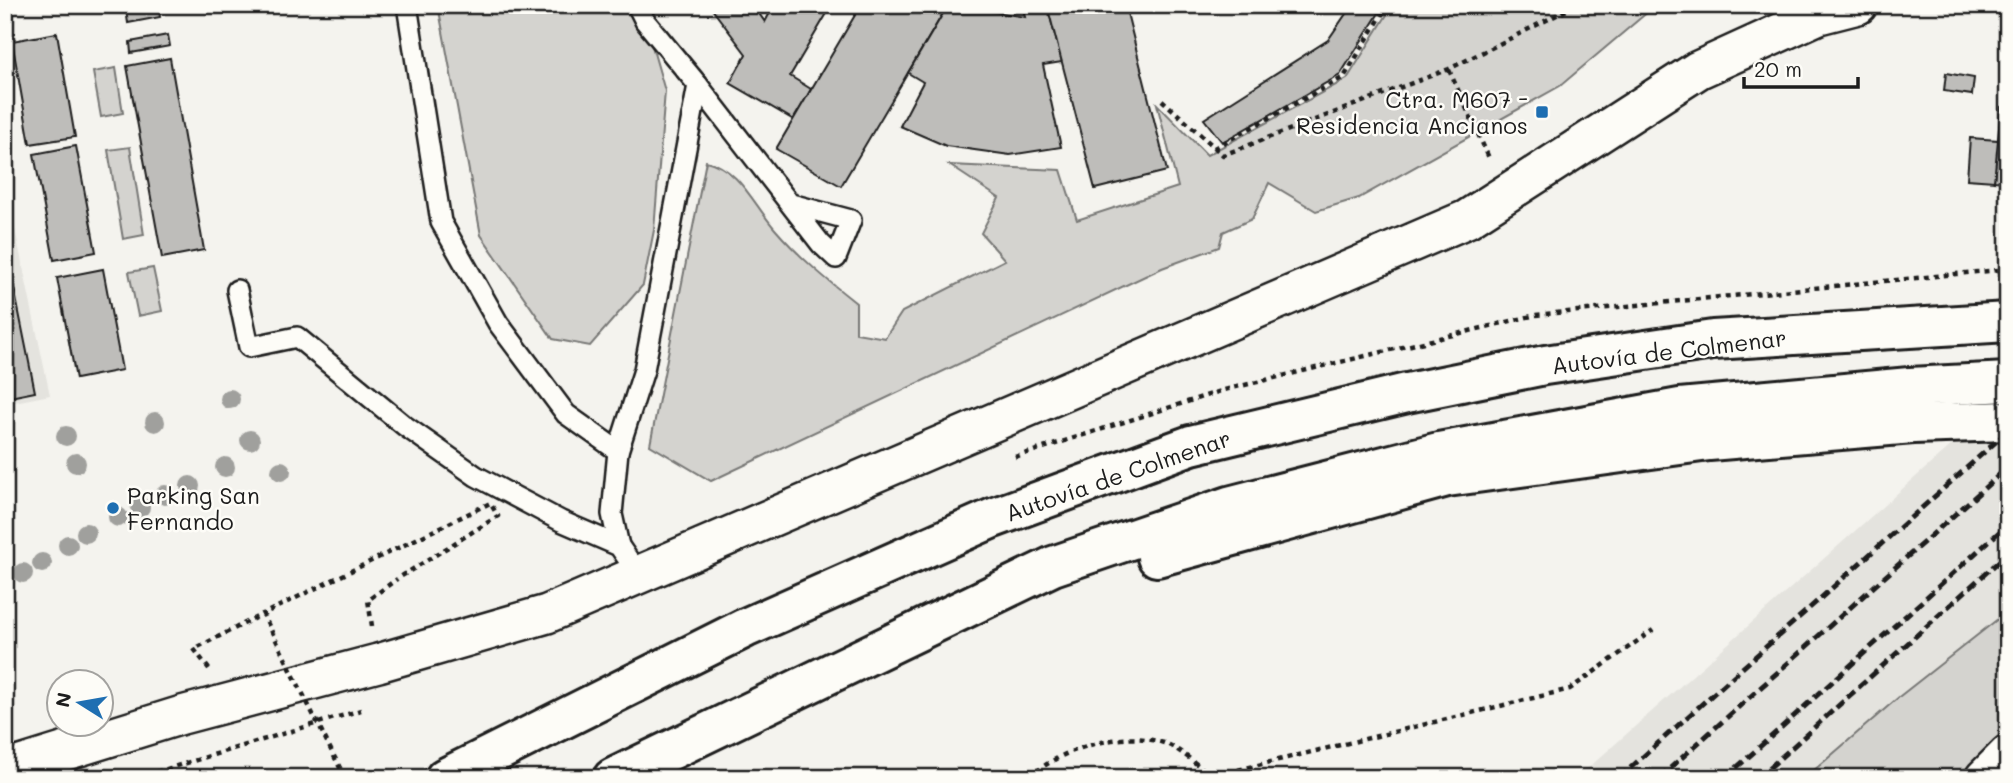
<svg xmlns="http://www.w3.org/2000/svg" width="2013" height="783" font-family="Mali,sans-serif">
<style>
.built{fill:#e4e3de}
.green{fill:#d4d3cf;stroke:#787876;stroke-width:2}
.building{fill:#bebdba;stroke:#1c1c1c;stroke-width:2}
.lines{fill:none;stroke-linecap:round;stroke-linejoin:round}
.service-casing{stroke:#1c1c1c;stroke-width:24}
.minor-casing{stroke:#1c1c1c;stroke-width:42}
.motorway-casing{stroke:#1c1c1c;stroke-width:44}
.path{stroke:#1c1c1c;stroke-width:4.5;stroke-dasharray:5 5;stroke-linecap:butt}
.service{stroke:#fdfcf7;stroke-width:19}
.minor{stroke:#fdfcf7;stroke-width:37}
.motorway{stroke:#fdfcf7;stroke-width:38}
.rail{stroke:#1c1c1c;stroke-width:5;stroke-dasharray:10 5;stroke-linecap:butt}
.path-bridge{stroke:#1c1c1c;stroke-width:4.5;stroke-dasharray:5 5;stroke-linecap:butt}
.tree{fill:#a0a09d}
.poi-dot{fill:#1f6fb2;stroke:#fdfcf7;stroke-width:2.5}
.labels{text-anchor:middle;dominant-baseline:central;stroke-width:5;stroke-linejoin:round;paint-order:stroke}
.poi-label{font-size:23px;fill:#1c1c1c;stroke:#fdfcf7;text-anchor:end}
.street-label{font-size:23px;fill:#1c1c1c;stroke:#fdfcf7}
</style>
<rect width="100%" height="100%" fill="#f4f3ee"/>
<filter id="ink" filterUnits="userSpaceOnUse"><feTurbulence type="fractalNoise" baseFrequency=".0143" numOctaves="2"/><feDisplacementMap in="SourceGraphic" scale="14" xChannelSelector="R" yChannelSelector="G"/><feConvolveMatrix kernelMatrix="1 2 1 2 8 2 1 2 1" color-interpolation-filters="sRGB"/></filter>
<g filter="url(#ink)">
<!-- built -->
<g class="built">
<polygon points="5,182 50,395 5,404"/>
<polygon points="2008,395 2008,612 1811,778 1577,778"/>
</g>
<!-- green -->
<g class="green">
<polygon points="438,5 625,5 652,46 665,91 654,230 643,285 590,346 553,339 481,235"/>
<path d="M1393,5H1656L1560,86L1359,198L1316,211L1269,183L1252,219L1223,232L1219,247L1162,268L711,481L650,445L706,161C740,169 753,204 775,229C799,257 827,280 856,303V333L885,338L902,312L1005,260L981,233L999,198L949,165L1061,170L1077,220L1178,187L1157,104L1207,155L1347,79Z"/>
<polygon points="116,68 123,113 101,117 93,72"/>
<polygon points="130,147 144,235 123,239 108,150"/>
<polygon points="153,268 162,311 138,316 129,272"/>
<polygon points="2008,611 2008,778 1805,778 1900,696"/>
</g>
<!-- building -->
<g class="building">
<polygon points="158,5 160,17 128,23 126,10"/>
<polygon points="709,5 753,5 765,22 774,5 832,5 790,76 811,89 794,120 730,83 746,54"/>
<polygon points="861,5 948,5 841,186 776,149"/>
<polygon points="948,5 974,5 973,8 1025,17 1022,5 1047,5 1062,62 1043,65 1061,147 1010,155 946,146 900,126 923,82 908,73"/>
<polygon points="1047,5 1125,5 1167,171 1095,189"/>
<polygon points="1352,5 1384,5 1340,75 1222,142 1204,119 1328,40"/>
<polygon points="57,33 75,137 30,144 12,41"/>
<polygon points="168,35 170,46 131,53 130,42"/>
<polygon points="170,58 204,250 162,258 127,66"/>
<polygon points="1946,73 1974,78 1972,95 1944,91"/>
<polygon points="2001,107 2008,108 2008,182 1994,181"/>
<polygon points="1970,138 1998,140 1994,181 1967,179"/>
<polygon points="76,146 96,252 54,260 34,154"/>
<polygon points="5,243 35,392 5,398"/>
<polygon points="103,269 122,370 76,379 57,278"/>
</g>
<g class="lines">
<!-- service casing -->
<g class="service-casing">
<g id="service">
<polyline points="407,5 441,222 498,323 566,414 618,451 612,514 619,546"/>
<polyline points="698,85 821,244 836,258 851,220 791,204"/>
<polyline points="237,290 249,347 297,337 405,426 476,476 561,521 619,546 639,575"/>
<polyline points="618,451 644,370 698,85 645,21 637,5"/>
</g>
</g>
<!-- minor casing -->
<g class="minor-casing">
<g id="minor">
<polyline points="5,770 182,715 378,663 547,614 1467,219 1698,70 1819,15 1858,5"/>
<polyline points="1984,778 2008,754"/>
</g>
</g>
<!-- motorway casing -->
<g class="motorway-casing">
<g id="motorway">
<polyline points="1157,557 1447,477 1709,441 1913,424 2008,421"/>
<polyline points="445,778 745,628 993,518 1191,445 1407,393 1545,365 1713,340 2008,322"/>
<polyline points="613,778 1053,566 1229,506 1439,452 1680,408 1910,387 2008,382"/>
</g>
</g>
<!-- path -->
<g class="path">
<polyline points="1449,70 1489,158"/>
<polyline points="1162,100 1223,155 1449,69 1577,5"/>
<polyline points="1214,148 1344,77 1388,5"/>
<polyline points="1015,457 1224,390 1536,315 2008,269"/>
<polyline points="372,626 368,600 397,579"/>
<polyline points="209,669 194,649 263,614"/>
<polyline points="137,778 361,710"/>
<path d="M1029,778C1059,749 1123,729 1164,743C1181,749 1198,767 1213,776L1570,689L1653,630"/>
</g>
<!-- service -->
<use href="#service" class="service"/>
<!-- minor -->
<use href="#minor" class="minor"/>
<!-- motorway -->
<use href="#motorway" class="motorway"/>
<!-- rail -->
<g class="rail">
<polyline points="1619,778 2008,431"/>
<polyline points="1659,778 2008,467"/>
<polyline points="1725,778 2008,524"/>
<polyline points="1758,778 2008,553"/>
</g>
<!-- path-bridge -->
<polyline class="path-bridge" points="345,778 263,614 490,503 498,516 397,579"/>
</g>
<!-- trees -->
<g class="tree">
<circle cx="230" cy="399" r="10"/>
<circle cx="155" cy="422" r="10"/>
<circle cx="66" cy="436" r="10"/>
<circle cx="250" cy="440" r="10"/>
<circle cx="76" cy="463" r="10"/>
<circle cx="225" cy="467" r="10"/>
<circle cx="281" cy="471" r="10"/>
<circle cx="190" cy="486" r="10"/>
<circle cx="165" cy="495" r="10"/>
<circle cx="140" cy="507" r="10"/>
<circle cx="118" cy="517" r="10"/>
<circle cx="86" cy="533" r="10"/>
<circle cx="68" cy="545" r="10"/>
<circle cx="42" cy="563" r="10"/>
<circle cx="23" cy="573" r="10"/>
</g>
</g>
<!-- markers -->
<g class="poi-dot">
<rect x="1535" y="105" width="14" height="14" rx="3.5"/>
<circle cx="113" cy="508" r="7"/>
</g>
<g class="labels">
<!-- poi labels -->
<g class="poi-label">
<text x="1528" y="99">Ctra. M607 -<tspan x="1528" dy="26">Residencia Ancianos</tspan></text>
<text x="127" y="495" text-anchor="start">Parking San<tspan x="127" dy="26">Fernando</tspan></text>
</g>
<!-- street labels -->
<g class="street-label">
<text transform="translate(1669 351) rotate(-7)">Autovía de Colmenar</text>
<text transform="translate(1118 475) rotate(-19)">Autovía de Colmenar</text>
</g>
</g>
<!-- margin -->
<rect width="2013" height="783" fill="none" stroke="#fdfcf7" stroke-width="28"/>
<rect x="14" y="14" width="1985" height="755" fill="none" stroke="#1c1c1c" stroke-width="2.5" filter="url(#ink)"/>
<!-- north arrow -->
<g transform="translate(80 703) rotate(281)"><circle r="33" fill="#fdfcf7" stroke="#a3a29f" stroke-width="2"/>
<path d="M0-5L12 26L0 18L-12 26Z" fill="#1f6fb2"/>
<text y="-10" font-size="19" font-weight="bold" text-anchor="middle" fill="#1c1c1c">N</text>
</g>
<!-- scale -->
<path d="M1744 77v10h114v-10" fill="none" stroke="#1c1c1c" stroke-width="3.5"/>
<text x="1754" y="77" font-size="21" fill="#1c1c1c" stroke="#fdfcf7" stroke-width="5" paint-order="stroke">20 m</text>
</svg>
